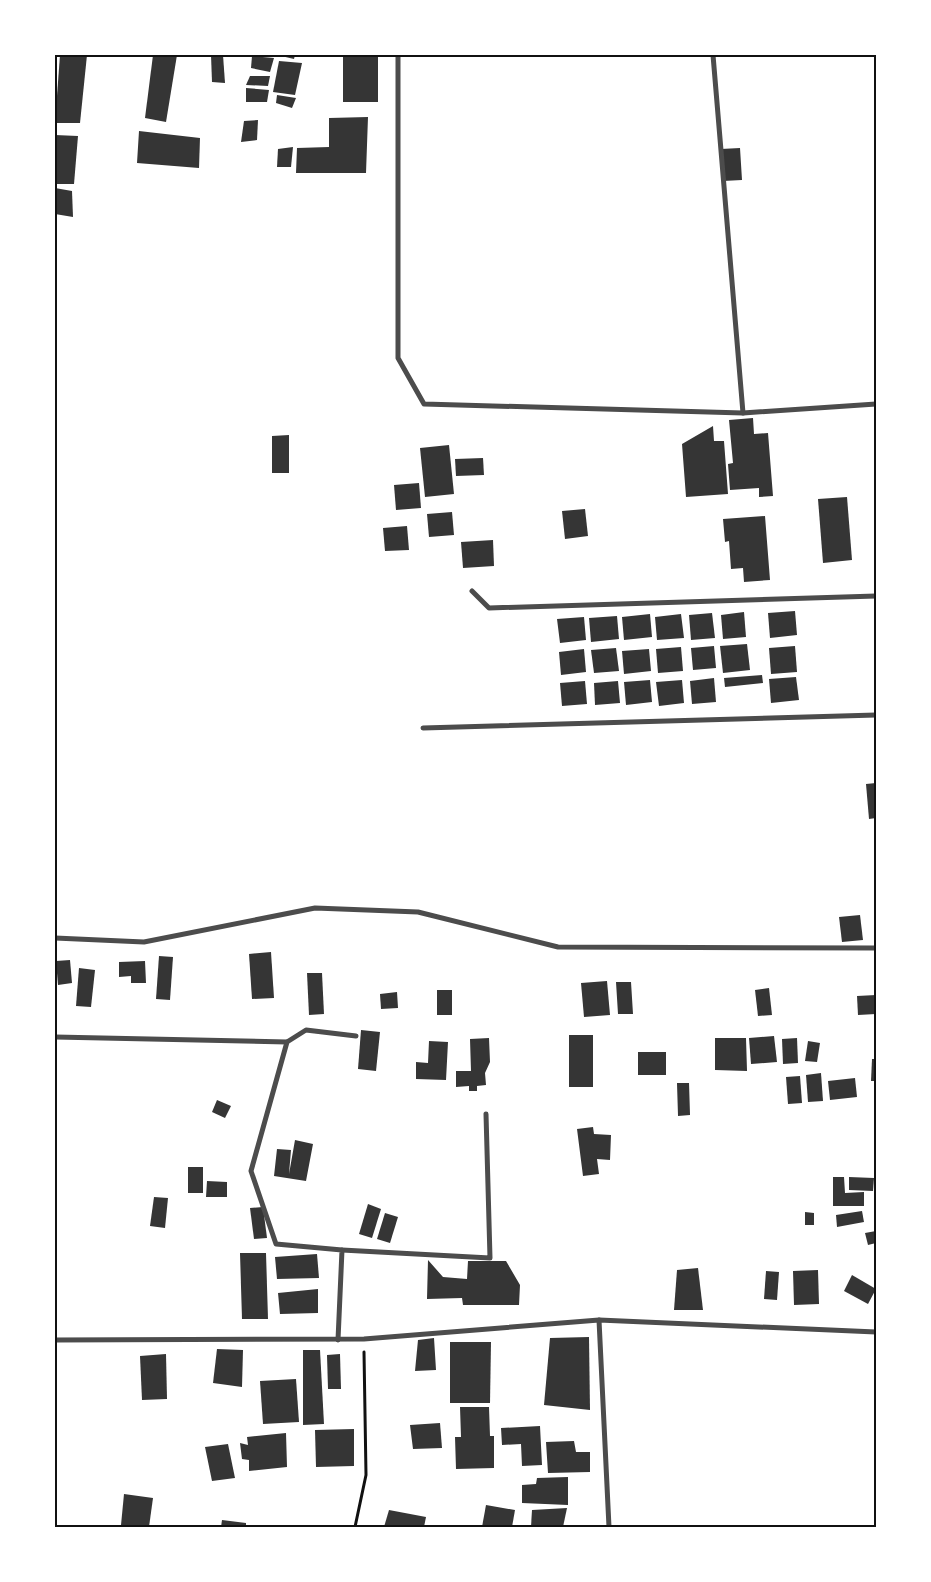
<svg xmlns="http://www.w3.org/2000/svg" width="931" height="1582" font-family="'Work Sans',sans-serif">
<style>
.building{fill:#353535}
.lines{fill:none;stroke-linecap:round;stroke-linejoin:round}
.path{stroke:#111;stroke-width:3}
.minor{stroke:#4c4c4c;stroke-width:5}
.neatline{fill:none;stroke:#111;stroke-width:2}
</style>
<rect width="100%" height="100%" fill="#fff"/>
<!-- building -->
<g class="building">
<polygon points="60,55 87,55 80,123 55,123"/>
<polygon points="153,55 177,55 166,122 145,118"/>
<polygon points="211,55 223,55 225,83 212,82"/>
<polygon points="277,55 295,55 294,59"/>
<rect x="343" y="55" width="35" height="47"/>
<polygon points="252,56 274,58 270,72 251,68"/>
<polygon points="279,61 302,63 295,95 273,92"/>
<polygon points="250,76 270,76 268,86 246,85"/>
<polygon points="246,88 269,90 267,102 246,102"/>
<polygon points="277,95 296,98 292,108 276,103"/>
<polygon points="368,117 366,173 296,173 297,148 329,147 329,118"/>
<polygon points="258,120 257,140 241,142 244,121"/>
<polygon points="139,131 200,138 199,168 137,163"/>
<polygon points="55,135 78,136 74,184 55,184"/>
<polygon points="293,147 291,167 277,167 278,149"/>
<polygon points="740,148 742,180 723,181 721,149"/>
<polygon points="55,188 72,191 73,217 55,214"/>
<polygon points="753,418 754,434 768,433 773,496 759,497 759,488 730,490 728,464 733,463 729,420"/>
<polygon points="713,426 714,441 724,441 728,494 686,497 682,444"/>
<polygon points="289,435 289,473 272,473 272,436"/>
<polygon points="449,445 454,494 425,497 420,448"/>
<polygon points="483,458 484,475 456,476 455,459"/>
<polygon points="419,483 421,508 396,510 394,485"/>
<polygon points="847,497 852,560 823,563 818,499"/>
<polygon points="585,509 588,536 565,539 562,511"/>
<polygon points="452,512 454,535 429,537 427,514"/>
<polygon points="765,516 770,580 744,582 743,568 731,569 729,541 725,542 723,519"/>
<polygon points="407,526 409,550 385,551 383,528"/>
<polygon points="493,540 494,566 463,568 461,542"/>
<polygon points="795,611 797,635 770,638 768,613"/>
<polygon points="744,612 746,637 723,639 721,615"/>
<polygon points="712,613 715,638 691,640 689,615"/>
<polygon points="650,614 652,637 624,640 622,617"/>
<polygon points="681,614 684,638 657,640 655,617"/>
<polygon points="617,616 619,639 591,642 589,618"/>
<polygon points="584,617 586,640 560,643 557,619"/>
<polygon points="747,644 750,670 723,673 720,646"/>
<polygon points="714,646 716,668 693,670 691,648"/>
<polygon points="795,646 797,672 771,674 769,648"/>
<polygon points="681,647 683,671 658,673 656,649"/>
<polygon points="616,648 619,671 594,673 591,650"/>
<polygon points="584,649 586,672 561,675 559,652"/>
<polygon points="649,649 651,671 624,674 622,651"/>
<polygon points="762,675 763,683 725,687 724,678"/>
<polygon points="796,677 799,700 771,703 769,679"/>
<polygon points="714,678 716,702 692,704 690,681"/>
<polygon points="650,680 652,702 626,705 624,682"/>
<polygon points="682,680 684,703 659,706 656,682"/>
<polygon points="585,681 587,704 562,706 560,683"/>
<polygon points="618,681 620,703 595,705 594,683"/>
<polygon points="876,783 876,818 869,819 866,784"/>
<polygon points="860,915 863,940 842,942 839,917"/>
<polygon points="271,952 274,998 252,999 249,954"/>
<polygon points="159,956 173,957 170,1000 156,999"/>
<polygon points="70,960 72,983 58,985 56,961"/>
<polygon points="145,961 146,983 131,983 131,976 119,977 119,962"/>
<polygon points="79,968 95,970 91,1007 76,1006"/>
<polygon points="307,973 322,973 324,1014 309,1015"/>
<polygon points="607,981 610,1015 584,1017 581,983"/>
<polygon points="616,982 631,982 633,1014 618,1014"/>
<polygon points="769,988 772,1015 758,1016 755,990"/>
<rect x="437" y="990" width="15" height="25"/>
<polygon points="397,992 398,1008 381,1009 380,994"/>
<polygon points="876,995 876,1014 858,1015 857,996"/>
<polygon points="361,1030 380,1032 376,1071 358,1069"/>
<rect x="569" y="1035" width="24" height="52"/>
<polygon points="774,1036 777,1062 751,1064 749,1038"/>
<polygon points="489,1038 490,1062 485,1073 486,1085 477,1086 477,1091 469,1091 469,1086 456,1087 456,1071 471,1071 470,1039"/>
<polygon points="715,1038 746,1038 747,1071 715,1070"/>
<polygon points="797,1038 798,1063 783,1064 782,1039"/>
<polygon points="429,1041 448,1042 446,1080 416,1079 416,1062 428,1063"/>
<polygon points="808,1041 820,1043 817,1062 805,1061"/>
<rect x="638" y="1052" width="28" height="23"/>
<polygon points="872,1059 876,1059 876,1081 871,1081"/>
<polygon points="821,1073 823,1101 808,1102 806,1075"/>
<polygon points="800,1076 802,1103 788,1104 786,1077"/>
<polygon points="855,1078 857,1097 830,1100 828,1081"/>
<polygon points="677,1083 689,1083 690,1115 678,1116"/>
<polygon points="217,1100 231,1106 225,1118 212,1112"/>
<polygon points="593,1127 594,1134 611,1135 610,1160 597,1159 599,1174 583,1176 577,1129"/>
<polygon points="295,1140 313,1144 306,1181 274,1176 277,1149 291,1150 289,1174"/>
<rect x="188" y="1167" width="15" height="26"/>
<polygon points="833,1177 844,1177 845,1193 864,1192 864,1206 833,1206"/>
<polygon points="849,1177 874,1178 873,1191 849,1190"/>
<polygon points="207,1181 227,1182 227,1197 206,1197"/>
<polygon points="154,1197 168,1198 165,1228 150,1226"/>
<polygon points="368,1204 381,1209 372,1238 359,1234"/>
<polygon points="263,1207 267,1238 254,1239 250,1208"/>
<polygon points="862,1211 864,1222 837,1227 836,1215"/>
<polygon points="805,1212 814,1213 814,1225 805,1225"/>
<polygon points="385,1213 398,1217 390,1243 377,1239"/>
<polygon points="876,1231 876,1243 868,1245 865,1233"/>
<polygon points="240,1253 266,1253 268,1319 242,1319"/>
<polygon points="317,1254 319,1278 277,1279 275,1257"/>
<polygon points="428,1260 443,1277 467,1279 468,1261 506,1261 520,1285 519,1305 463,1305 462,1298 427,1299"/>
<polygon points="698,1268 703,1310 674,1310 677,1270"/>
<polygon points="818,1270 819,1304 794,1305 793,1271"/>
<polygon points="766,1271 779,1272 777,1300 764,1299"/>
<polygon points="852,1275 876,1289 868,1304 844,1291"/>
<polygon points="318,1289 318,1313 280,1314 278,1293"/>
<polygon points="589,1337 590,1410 544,1405 550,1338"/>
<polygon points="434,1338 436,1370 415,1371 418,1340"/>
<polygon points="450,1342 491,1342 490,1403 450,1403"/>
<polygon points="217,1349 243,1350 242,1387 213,1383"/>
<polygon points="303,1350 320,1350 324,1424 303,1425"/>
<polygon points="166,1354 167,1399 142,1400 140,1356"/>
<polygon points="340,1354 341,1389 328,1389 327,1355"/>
<polygon points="296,1379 299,1422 263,1424 260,1381"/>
<polygon points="460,1407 489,1407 490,1436 494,1436 494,1468 456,1469 455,1437 461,1437"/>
<polygon points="440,1423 442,1448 413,1449 410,1425"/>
<polygon points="540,1426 542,1465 522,1466 521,1444 502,1445 501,1428"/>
<polygon points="354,1429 354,1466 316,1467 315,1430"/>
<polygon points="286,1433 287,1467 249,1471 249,1460 242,1459 240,1443 248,1445 247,1437"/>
<polygon points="574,1441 576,1452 590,1452 590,1472 548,1473 546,1442"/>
<polygon points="228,1444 235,1478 212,1481 205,1447"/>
<polygon points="568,1477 568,1505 522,1503 522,1485 536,1484 537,1478"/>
<polygon points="124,1494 153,1498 149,1527 121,1525"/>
<polygon points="486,1505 515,1510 512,1527 482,1527"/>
<polygon points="567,1508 563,1527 531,1527 532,1510"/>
<polygon points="389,1510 426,1517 424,1527 384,1527"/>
<polygon points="222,1520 246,1523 246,1527 221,1527"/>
</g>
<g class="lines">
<!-- path -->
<polyline class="path" points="355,1527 366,1475 364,1352"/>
<!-- minor -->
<g class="minor">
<polyline points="398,55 398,358 424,404 743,413 876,404"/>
<polyline points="713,55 743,413"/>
<polyline points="472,591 489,608 876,596"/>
<polyline points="423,728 876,715"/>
<polyline points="55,938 144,942 315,908 418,912 558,947 876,948"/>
<polyline points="55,1037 287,1042"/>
<polyline points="342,1250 490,1258 486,1114"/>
<polyline points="599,1320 609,1527"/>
<polyline points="55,1340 364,1339 599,1320 876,1332"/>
<polyline points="338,1340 342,1250 276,1244 251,1171 287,1042 306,1030 356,1036"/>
</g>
</g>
<!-- border -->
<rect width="931" height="1582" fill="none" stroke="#ffffff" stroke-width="112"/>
<rect x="56" y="56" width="819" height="1470" class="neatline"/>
</svg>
